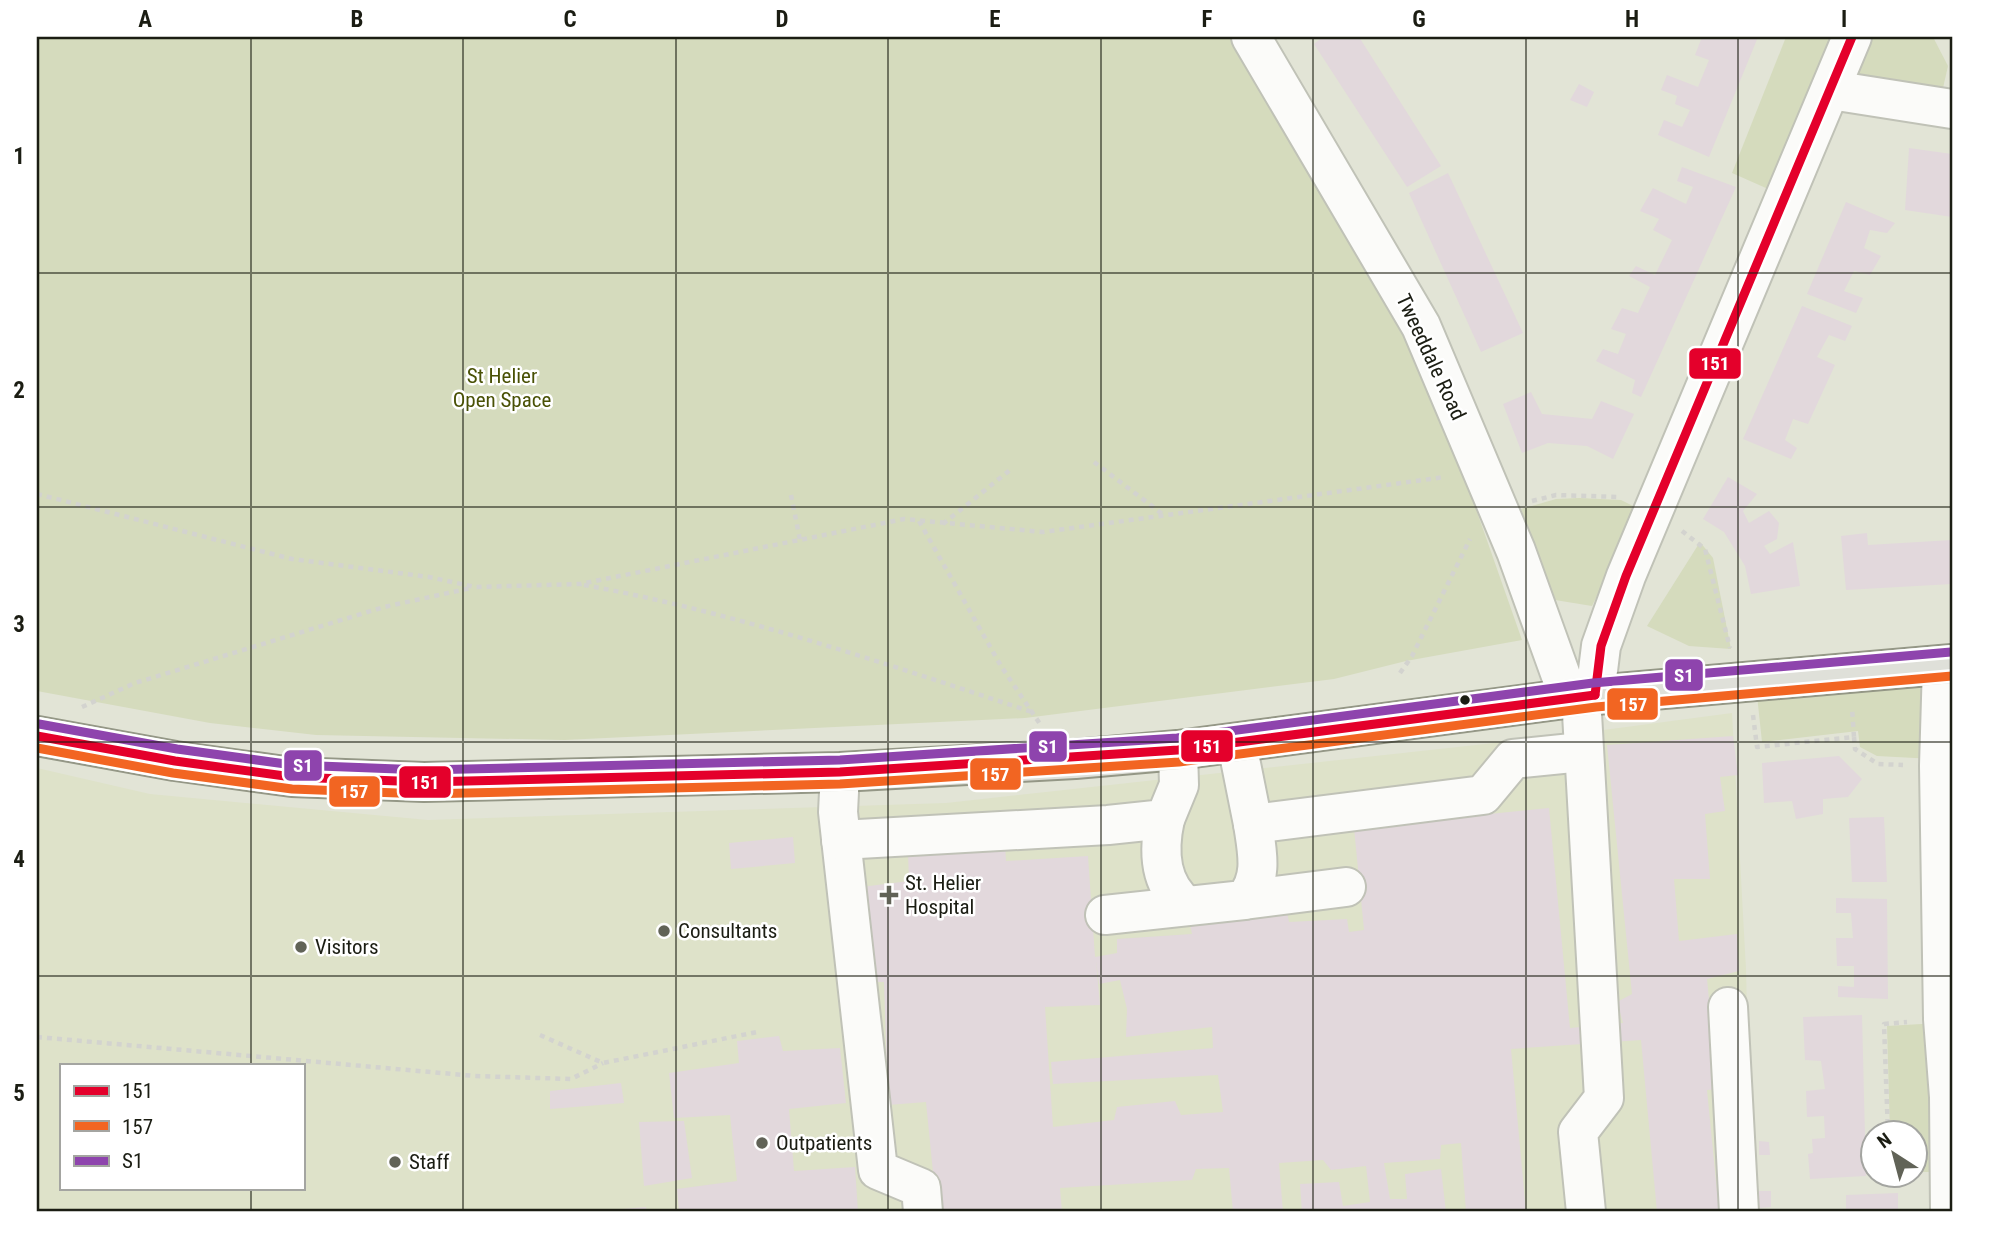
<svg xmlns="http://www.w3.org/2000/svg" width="1989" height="1249" font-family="'Roboto Condensed',sans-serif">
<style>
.built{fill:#dee2c9;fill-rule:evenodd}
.green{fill:#d5dbbd}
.building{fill:#e2d8dc;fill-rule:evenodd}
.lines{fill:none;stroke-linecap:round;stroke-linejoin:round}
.minor-casing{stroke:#c0c2b7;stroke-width:42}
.major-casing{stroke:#949786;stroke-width:42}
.path{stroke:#d3d3cf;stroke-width:4.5;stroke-dasharray:5 5;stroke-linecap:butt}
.minor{stroke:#fbfbf9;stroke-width:38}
.major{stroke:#dfe0d9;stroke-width:38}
.bus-1-casing{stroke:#fff;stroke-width:14}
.bus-2-casing{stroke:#fff;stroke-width:14}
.bus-3-casing{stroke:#fff;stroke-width:14}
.bus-1{stroke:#e4002b;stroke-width:9}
.bus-2{stroke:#f26522;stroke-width:9}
.bus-3{stroke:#8e44ad;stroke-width:9}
.grid{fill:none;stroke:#1b1d13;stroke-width:2;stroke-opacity:0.55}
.bus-dot{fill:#1b1d13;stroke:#fff;stroke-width:2.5}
.poi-dot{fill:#616357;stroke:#fff;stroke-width:2.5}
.labels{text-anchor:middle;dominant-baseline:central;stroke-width:5;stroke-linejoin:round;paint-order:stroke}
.street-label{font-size:21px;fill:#1b1d13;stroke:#fff}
.park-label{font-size:21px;fill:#495105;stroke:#fff}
.poi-label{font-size:21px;fill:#1b1d13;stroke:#fff;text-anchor:start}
.line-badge{stroke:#fff;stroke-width:2.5}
.badge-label{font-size:19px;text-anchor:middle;font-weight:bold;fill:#fff}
.neatline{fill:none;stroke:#1b1d13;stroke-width:2.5}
.grid-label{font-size:23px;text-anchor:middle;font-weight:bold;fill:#1b1d13}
</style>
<rect width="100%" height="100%" fill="#e2e4d6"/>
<!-- built -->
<path class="built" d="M1732,713L1746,969L1752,1212H37V768L150,794L428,820L946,803L1558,736ZM61,1065H303V1188H61Z"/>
<!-- green -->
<g class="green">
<polygon points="37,37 1238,37 1329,177 1438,401 1522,640 1406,661 1334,679 1025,718 564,740 316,735 210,723 37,691"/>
<polygon points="1786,37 1852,37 1786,197 1732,173"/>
<polygon points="1859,37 1933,37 1948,66 1940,101 1840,83"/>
<polygon points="1579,498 1621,500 1639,509 1592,606 1555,600 1521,509 1556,499"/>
<polygon points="1700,542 1713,558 1731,649 1689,646 1647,626"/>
<polygon points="1952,670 1934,759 1877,756 1860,747 1858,731 1762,742 1756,686"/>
<polygon points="1939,1023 1943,1172 1916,1172 1916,1134 1890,1133 1887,1026"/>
</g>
<!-- building -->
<g class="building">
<polygon points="1323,37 1359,37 1441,166 1407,187 1314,44"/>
<polygon points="1702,37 1758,37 1709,157 1658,135 1664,120 1682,127 1690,110 1675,104 1677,96 1661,90 1667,75 1698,87 1709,60 1695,55"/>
<polygon points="1579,84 1594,92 1587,107 1570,100"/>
<polygon points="1909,148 1952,154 1952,217 1905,210"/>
<polygon points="1682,167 1736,187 1641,397 1632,393 1635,380 1596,361 1603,349 1618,354 1626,334 1611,329 1622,308 1638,313 1650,287 1629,276 1636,266 1655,275 1672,240 1653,230 1659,219 1640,211 1653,188 1686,204 1693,187 1677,181"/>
<polygon points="1448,173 1523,333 1481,352 1409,193"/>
<polygon points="1846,202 1895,223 1887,233 1870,230 1864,248 1881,256 1870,275 1854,271 1844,291 1863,298 1856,313 1807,294"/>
<polygon points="1802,306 1852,326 1845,341 1829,335 1817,357 1835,365 1808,424 1793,419 1785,440 1797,448 1791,459 1743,439"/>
<polygon points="1531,392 1542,414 1592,419 1601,401 1634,414 1613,459 1587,446 1548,443 1522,453 1503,404"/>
<polygon points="1728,477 1757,494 1743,511 1749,523 1769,511 1779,523 1777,539 1764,546 1770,554 1793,542 1800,586 1751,594 1745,566 1724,532 1703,519"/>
<polygon points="1867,533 1868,545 1952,540 1952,584 1846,590 1841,536"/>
<path d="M1733,736L1738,775L1720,777L1725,811L1705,814L1710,879H1674L1679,941L1737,934L1739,971L1707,979L1718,1089L1707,1090L1719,1212H1657L1641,1040L1511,1049L1526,1212H1466L1461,1143L1441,1145L1440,1159L1384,1163L1390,1199H1407L1405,1174L1441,1169L1446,1212H1302L1300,1184L1339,1182L1343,1206L1370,1202L1366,1166L1331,1170L1323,1160L1279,1163L1283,1212H1233L1229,1168L1196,1169L1192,1180L1060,1188L1062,1212H937L926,1102L888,1105L884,982H865L853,888L909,881L907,824L1003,810L1006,861L1088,856L1095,957L1117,953V939L1192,934L1188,915L1286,907L1289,922L1347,919L1349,932L1364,930L1354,828L1549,808L1570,1028L1623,1023L1617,1002L1632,994L1607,745ZM1096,961L1099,984L1120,980L1127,1009L1126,1037L1212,1027L1213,1048L1051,1062L1053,1084L1218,1075L1223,1112L1181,1115L1175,1101L1117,1107L1114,1120L1053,1127L1045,1007L1100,1005Z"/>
<polygon points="1839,756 1862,779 1848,797 1823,799 1823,814 1796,819 1792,801 1764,803 1762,763"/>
<polygon points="1884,817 1887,882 1852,882 1849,818"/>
<polygon points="793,837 795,863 731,869 729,843"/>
<polygon points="1836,898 1887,899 1888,999 1838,997 1838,986 1854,987 1854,966 1837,966 1836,938 1853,938 1851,913 1836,913"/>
<polygon points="1862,1015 1866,1176 1810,1179 1808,1154 1813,1153 1812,1139 1825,1138 1824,1116 1807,1117 1806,1091 1825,1089 1821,1061 1805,1060 1803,1017"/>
<polygon points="779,1036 783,1051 840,1048 846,1103 789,1109 794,1171 855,1167 858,1212 679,1212 677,1189 737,1181 730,1115 674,1118 669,1073 739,1063 737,1041"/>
<polygon points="621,1083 624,1103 550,1109 550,1091"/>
<polygon points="684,1121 692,1178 644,1186 639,1122"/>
<polygon points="1759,1141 1769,1142 1770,1155 1759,1155"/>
<polygon points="1758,1191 1771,1191 1771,1207 1758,1208"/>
<polygon points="1898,1193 1898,1212 1846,1212 1846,1195"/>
<polygon points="646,1207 647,1212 611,1212 611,1210"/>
</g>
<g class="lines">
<!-- minor casing -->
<g class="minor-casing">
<g id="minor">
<polyline points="1251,37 1421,326 1516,551 1569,698"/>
<polyline points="1831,90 1952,109"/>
<polyline points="1942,665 1939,766 1943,1019 1949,1097 1950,1212"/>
<polyline points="1595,695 1601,646 1626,576 1852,37"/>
<polyline points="1581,696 1604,1098 1578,1132 1586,1212"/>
<polyline points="1237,744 1253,824 1483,795 1513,759 1582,752"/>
<polyline points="840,772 838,812 878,1170 921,1188 923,1212"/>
<path d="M1165,819C1158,851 1159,885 1187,906"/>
<polyline points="841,840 1108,825 1165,819 1179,785 1178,750"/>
<polyline points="1244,900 1346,887"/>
<path d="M1105,915L1244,900C1264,878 1257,851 1253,824"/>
<polyline points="1728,1007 1739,1212"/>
</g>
</g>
<!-- major casing -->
<g class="major-casing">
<polyline id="major" points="37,736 175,761 292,777 424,782 840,772 1075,759 1178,750 1595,695 1952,664"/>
</g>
<!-- path -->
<g class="path">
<polyline points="1094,462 1165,516"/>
<polyline points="37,494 292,559 429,577 475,587 580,584 904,519 1043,532 1445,477"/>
<polyline points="791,495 800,540"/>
<polyline points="1532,501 1556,495 1620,497"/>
<polyline points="919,521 1001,666 1040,724"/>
<polyline points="943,524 1010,470"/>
<polyline points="1682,531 1705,549 1730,648"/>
<path d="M584,585C738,613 887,664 1035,713"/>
<polyline points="1400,673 1412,656 1470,539"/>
<polyline points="82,707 135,683 384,607 471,588"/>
<polyline points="1753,715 1757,747 1854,737 1852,707"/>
<polyline points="1854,737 1855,749 1878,764 1903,765"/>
<polyline points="540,1035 603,1063 757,1032"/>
<polyline points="37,1037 475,1076 571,1079 603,1063"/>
<polyline points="1888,1134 1884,1024 1907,1022"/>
</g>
<!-- minor -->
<use href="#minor" class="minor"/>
<!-- major -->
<use href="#major" class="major"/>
<!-- bus-1 casing -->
<g class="bus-1-casing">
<g id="bus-1">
<polyline points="1595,695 1601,646 1626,576 1852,37"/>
<polyline points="37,736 175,761 292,777 424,782 840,772 1178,750 1595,695"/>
</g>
</g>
<!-- bus-2 casing -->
<g class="bus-2-casing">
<polyline id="bus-2" points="37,748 173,773 292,789 424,794 840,784 1179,762 1596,707 1952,676"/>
</g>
<!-- bus-3 casing -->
<g class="bus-3-casing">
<polyline id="bus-3" points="39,724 177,749 293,765 424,770 840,760 1177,738 1593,683 1951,652"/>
</g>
<!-- bus-1 -->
<use href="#bus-1" class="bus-1"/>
<!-- bus-2 -->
<use href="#bus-2" class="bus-2"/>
<!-- bus-3 -->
<use href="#bus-3" class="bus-3"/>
</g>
<!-- grid -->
<path class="grid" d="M251,37V1065M463,37V1212M676,37V1212M888,37V1212M1101,37V1212M1313,37V1212M1526,37V1212M1738,37V1212M37,273H1952M37,507H1952M37,742H1952M37,976H1952M251,1188V1212"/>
<!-- markers -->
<circle class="bus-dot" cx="1465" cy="700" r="6"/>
<g class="poi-dot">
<path d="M885.5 884.5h7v7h7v7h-7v7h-7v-7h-7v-7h7z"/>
<circle cx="664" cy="931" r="7"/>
<circle cx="301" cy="947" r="7"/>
<circle cx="762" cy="1143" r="7"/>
<circle cx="395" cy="1162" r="7"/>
</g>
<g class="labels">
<!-- street labels -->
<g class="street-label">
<text transform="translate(1431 357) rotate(65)">Tweeddale Road</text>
</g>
<!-- park labels -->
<g class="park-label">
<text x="502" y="376">St Helier<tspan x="502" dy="24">Open Space</tspan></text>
</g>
<!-- poi labels -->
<g class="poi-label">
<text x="905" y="883">St. Helier<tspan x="905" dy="24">Hospital</tspan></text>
<text x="678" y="931">Consultants</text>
<text x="315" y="947">Visitors</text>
<text x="776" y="1143">Outpatients</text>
<text x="409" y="1162">Staff</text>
</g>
</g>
<g class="line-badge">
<rect x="1688" y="347" width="54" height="33" rx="7" fill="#e4002b"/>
<rect x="1664" y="658" width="40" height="34" rx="7" fill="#8e44ad"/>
<rect x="1606" y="687" width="53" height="34" rx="7" fill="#f26522"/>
<rect x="1180" y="729" width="54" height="34" rx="7" fill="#e4002b"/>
<rect x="1028" y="730" width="40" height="33" rx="7" fill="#8e44ad"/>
<rect x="283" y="749" width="40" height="33" rx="7" fill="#8e44ad"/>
<rect x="969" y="757" width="53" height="34" rx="7" fill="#f26522"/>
<rect x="398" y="765" width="54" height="34" rx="7" fill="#e4002b"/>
<rect x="328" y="775" width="53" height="33" rx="7" fill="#f26522"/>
</g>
<g class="badge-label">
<text x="1715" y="370">151</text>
<text x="1684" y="682">S1</text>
<text x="1633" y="711">157</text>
<text x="1207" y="753">151</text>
<text x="1048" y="753">S1</text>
<text x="303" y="772">S1</text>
<text x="995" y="781">157</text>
<text x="425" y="789">151</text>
<text x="354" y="798">157</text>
</g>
<!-- border -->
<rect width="1989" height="1249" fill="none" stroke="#ffffff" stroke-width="77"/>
<!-- legend -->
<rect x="60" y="1064" width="245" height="126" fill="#ffffff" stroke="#a4a5a1" stroke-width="2"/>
<rect x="74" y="1086" width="35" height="10" fill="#e4002b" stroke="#a4a5a1" stroke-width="2"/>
<text x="122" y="1098" font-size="21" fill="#1b1d13">151</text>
<rect x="74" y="1121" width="35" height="10" fill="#f26522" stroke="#a4a5a1" stroke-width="2"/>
<text x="122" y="1134" font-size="21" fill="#1b1d13">157</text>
<rect x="74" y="1156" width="35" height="10" fill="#8e44ad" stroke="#a4a5a1" stroke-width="2"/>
<text x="122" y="1168" font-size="21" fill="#1b1d13">S1</text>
<!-- north arrow -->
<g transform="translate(1894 1154) rotate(324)"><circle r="33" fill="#ffffff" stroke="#a4a5a1" stroke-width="2"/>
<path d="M0-5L12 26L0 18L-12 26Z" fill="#616357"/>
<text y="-10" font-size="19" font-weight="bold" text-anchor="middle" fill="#1b1d13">N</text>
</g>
<rect x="38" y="38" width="1913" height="1172" class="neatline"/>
<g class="grid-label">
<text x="145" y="27">A</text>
<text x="357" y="27">B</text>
<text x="570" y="27">C</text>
<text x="782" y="27">D</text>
<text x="995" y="27">E</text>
<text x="1207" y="27">F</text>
<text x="1419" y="27">G</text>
<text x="1632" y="27">H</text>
<text x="1844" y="27">I</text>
<text x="19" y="164">1</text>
<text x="19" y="398">2</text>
<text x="19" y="632">3</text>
<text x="19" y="867">4</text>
<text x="19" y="1101">5</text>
</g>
</svg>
